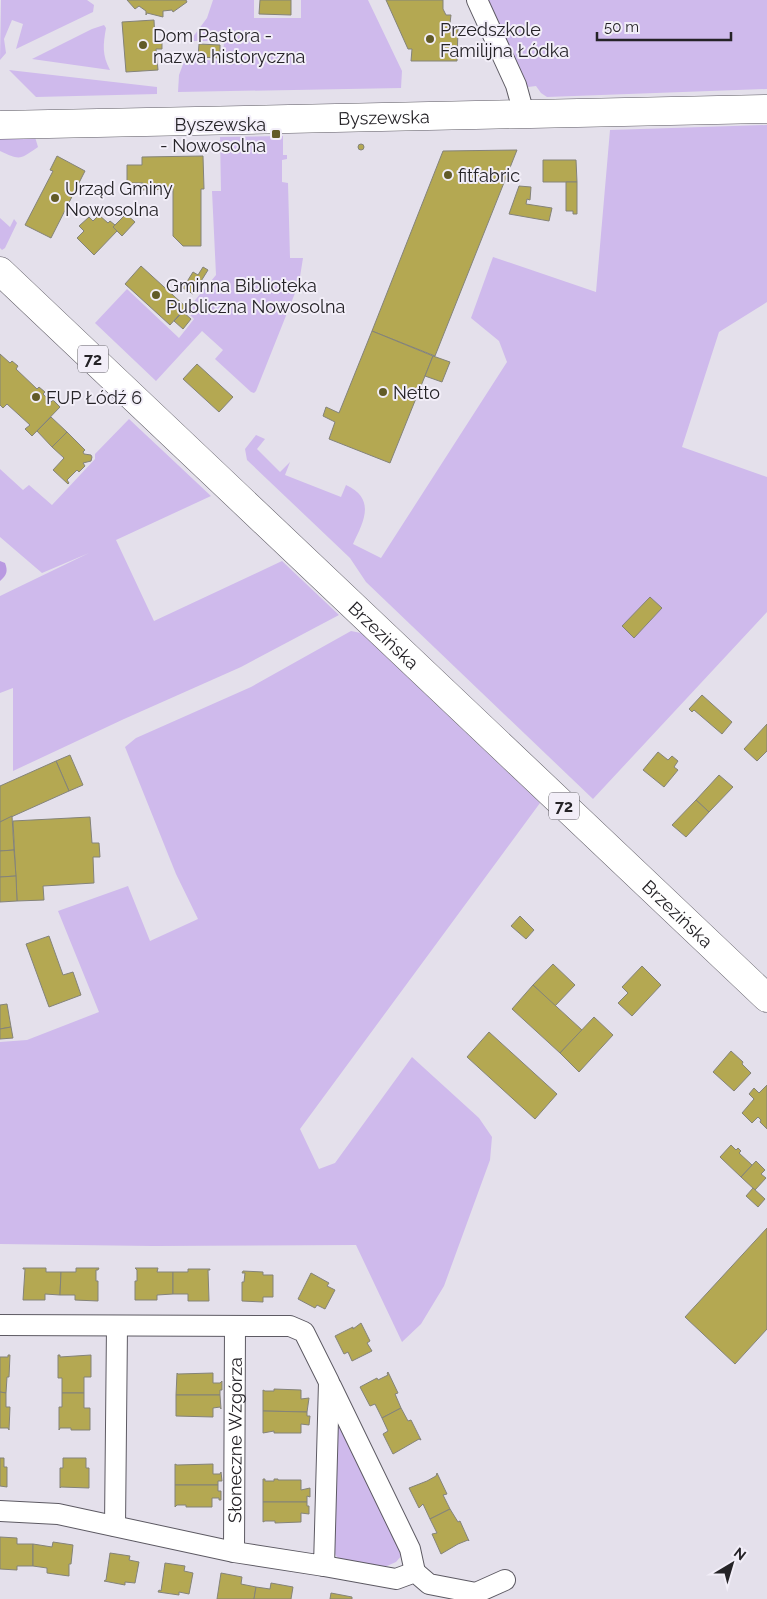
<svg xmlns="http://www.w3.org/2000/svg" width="767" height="1599" font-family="Raleway,sans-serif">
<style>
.green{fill:#cfbaec}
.water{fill:#b999e1}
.building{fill:#b4a852;stroke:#848379}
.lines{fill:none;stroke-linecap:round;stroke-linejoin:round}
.street-casing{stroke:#5d5a63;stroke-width:22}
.secondary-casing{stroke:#5d5a63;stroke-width:29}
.primary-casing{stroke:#5d5a63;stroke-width:29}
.street{stroke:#fff;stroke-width:20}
.secondary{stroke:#fff;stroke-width:28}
.primary{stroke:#fff;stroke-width:28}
.poi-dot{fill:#625b27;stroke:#f2eef8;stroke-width:2}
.labels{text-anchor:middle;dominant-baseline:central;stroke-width:4;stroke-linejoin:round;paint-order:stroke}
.shield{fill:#f2eef8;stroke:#626066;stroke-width:1}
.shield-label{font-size:16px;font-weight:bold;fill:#252327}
.poi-label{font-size:18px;fill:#252327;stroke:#f2eef8;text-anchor:start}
.street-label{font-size:18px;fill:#252327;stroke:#f2eef8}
</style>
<rect width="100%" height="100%" fill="#e4e0eb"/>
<!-- green -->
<g class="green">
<polygon points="1,0 87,0 94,5 93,12 16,49 23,24 12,20 4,39 6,53 0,60"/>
<polygon points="213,0 254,0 254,18 301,18 301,0 368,0 402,71 401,88 178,92 179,75 185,59 223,61 224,41 190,41 207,18"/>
<polygon points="487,0 767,0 767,89 547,97 541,93 536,86 528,87"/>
<path d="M104,25L106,28C103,45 102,55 110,70L32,59L92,29Z"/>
<polygon points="9,70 157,87 157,94 36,97"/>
<path d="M767,125V302L719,332L682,447L767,477V612L593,799L366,582L350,558L247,460L245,449L256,435L265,439L257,449L280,472L290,462L285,475L341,497L346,485C376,499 364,521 353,544L381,558L507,362L499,341L471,318L493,257L596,292L610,130Z"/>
<polygon points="283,136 283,155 287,155 287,159 282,160 282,182 288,183 290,258 303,258 299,283 256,391 254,393 251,392 215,359 223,350 202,331 156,381 95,323 127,289 179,338 194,319 186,311 216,275 212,191 221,191 220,137"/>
<path d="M35,137L38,147C20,159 21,161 0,151V138Z"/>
<polygon points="0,218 10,227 14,219 17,223 5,248 2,250 0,248"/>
<polygon points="129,419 211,496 116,540 154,621 282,561 339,615 241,667 124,719 13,771 13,688 0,693 0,596 89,553 42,573 0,537 0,469 23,490 29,485 52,505 95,459 95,454"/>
<polygon points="351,631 361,633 540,803 300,1129 319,1169 335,1163 412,1057 479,1118 492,1137 490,1160 444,1286 421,1324 402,1342 356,1245 153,1246 0,1244 0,1042 27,1040 99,1012 58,911 128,886 150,941 198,919 176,874 125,747 136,738 251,687"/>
<polygon points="337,1427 341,1427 402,1555 396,1562 380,1569 341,1560 336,1556 332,1547"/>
</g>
<!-- water -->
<path class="water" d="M0,561L5,563C8,571 7,575 0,581Z"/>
<!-- building -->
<g class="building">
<polygon points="127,0 186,0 187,2 173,12 172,10 163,11 163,17 147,13 146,15 146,11 139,6 135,9"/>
<polygon points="260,0 291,0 291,15 259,14"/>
<polygon points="386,0 443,0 443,9 446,15 451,15 450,23 453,29 458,29 457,61 411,61 412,49 408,49"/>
<polygon points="154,20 155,41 162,41 162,49 156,49 158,70 126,72 122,22"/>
<polygon points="199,44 220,45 220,58 198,57"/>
<circle cx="361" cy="147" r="3"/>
<polygon points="517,150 435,356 372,331 443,151"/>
<polygon points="57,156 85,171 51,238 25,225 53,171 50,170"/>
<polygon points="203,156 204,189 201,189 201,246 183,246 173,236 173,189 143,190 143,183 127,183 127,165 142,165 142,157"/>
<polygon points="543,160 576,160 577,182 543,182"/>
<polygon points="566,182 577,182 577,214 573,214 573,211 566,211"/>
<polygon points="519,186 531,187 530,200 527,199 526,204 552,208 549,221 509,214"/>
<polygon points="126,214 135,222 122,236 113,227"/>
<polygon points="99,215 108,223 110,221 115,225 113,227 117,231 94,255 77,238 84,231 79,226 89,217 93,221"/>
<polygon points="141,266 186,307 170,325 125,284"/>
<polygon points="203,267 208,270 193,294 183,288 193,272 198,275"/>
<polygon points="183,312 191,319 183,329 174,321"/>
<polygon points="372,331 433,356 390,463 329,439 335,422 323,416 326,407 339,413"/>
<polygon points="0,354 10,363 12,361 18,366 16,369 37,389 39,387 45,392 43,394 51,402 53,400 60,407 32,436 25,429 30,425 7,404 3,408 0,405"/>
<polygon points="433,356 450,362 442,382 425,376"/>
<polygon points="197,364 233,397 219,412 183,379"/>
<polygon points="51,417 67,432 52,447 37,431"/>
<polygon points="67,432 85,450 83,452 84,454 91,455 92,457 91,461 83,463 85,466 79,472 77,470 67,480 69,483 68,484 53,470 64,458 52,447"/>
<polygon points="650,597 662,608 634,638 622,626"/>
<polygon points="702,695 732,722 722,734 694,710 692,712 689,709"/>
<polygon points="767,724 767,751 757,761 744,749"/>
<polygon points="658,752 668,760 672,756 678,761 674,767 678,770 664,787 643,770"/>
<polygon points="70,755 83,785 69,791 56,761"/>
<polygon points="56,761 69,791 0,822 0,786"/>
<polygon points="719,775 733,787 709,812 696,800"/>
<polygon points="696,800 709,812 686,837 672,825"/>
<polygon points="12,816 14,850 0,851 0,822"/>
<polygon points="90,817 92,843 99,843 100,857 93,857 94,883 43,886 44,900 17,901 13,821"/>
<polygon points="14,850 16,876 0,877 0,851"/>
<polygon points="16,876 17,901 0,902 0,877"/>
<polygon points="520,916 534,930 526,939 511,926"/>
<polygon points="49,936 63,975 73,972 81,995 49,1007 26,944"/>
<polygon points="553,964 575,985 555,1006 533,985"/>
<polygon points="642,966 661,985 632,1016 618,1003 628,993 622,987"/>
<polygon points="533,985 582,1030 560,1053 512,1009"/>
<polygon points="7,1004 11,1027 0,1029 0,1005"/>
<polygon points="594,1017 613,1035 579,1072 560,1053"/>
<polygon points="11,1027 13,1038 0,1039 0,1029"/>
<polygon points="489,1032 557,1094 535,1119 467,1057"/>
<polygon points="731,1051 743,1062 742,1064 751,1073 734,1091 713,1072"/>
<polygon points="767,1085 767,1129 760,1122 761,1120 758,1117 752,1123 742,1113 754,1099 749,1094 754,1088 759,1093"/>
<polygon points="731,1145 736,1150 738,1148 741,1151 739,1153 752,1165 741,1177 720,1157"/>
<polygon points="756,1161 765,1170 761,1174 766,1178 755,1190 741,1177"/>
<polygon points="753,1188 765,1199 758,1207 746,1196"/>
<polygon points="767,1228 767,1329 735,1364 685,1317"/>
<polygon points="23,1268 46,1268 46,1272 61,1272 60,1295 45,1294 45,1300 23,1300 25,1269 23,1269"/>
<polygon points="76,1268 99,1268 98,1270 96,1270 96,1281 98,1281 98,1301 75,1300 75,1295 60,1295 61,1272 76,1272"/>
<polygon points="135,1268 158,1268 157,1272 173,1272 173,1294 157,1295 157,1300 135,1300 135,1281 137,1281 137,1270"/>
<polygon points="188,1269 210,1269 210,1270 208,1270 209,1301 188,1301 188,1294 173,1294 173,1272 188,1272"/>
<polygon points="243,1271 263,1272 263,1275 273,1275 273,1297 263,1297 263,1302 242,1301 242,1282 244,1282 245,1273 242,1273"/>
<polygon points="311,1273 329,1283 327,1286 335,1290 325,1309 317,1305 315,1308 298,1299"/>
<polygon points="361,1323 370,1341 367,1343 372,1351 352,1361 348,1352 344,1354 335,1336 353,1327 353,1329"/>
<polygon points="8,1355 10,1355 9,1377 7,1377 6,1393 0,1392 0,1357 8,1357"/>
<polygon points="58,1355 60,1355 60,1357 91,1355 91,1377 84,1377 84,1393 62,1393 62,1378 58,1378"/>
<polygon points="388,1372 398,1393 395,1394 401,1408 382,1418 375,1404 370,1406 360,1387 377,1378 378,1380 388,1375 387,1373"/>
<polygon points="177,1373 178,1374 213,1373 213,1383 220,1383 222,1381 222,1390 220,1390 220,1395 176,1395"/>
<polygon points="274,1389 301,1390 301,1399 309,1398 307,1412 263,1411 263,1390 265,1391 274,1391"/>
<polygon points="0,1392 6,1393 6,1407 10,1407 9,1430 8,1428 0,1428"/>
<polygon points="62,1393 84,1393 84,1408 90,1408 90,1430 71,1430 71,1428 60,1428 59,1430 59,1407 62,1407"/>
<polygon points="176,1395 220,1395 221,1409 220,1407 213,1408 213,1417 176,1416"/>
<polygon points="401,1408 408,1421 411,1420 421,1440 419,1439 393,1454 383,1434 388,1431 382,1418"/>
<polygon points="263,1411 307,1412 307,1416 310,1416 309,1425 301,1424 301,1433 274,1433 274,1431 263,1433"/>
<polygon points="0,1458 4,1458 4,1467 7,1467 7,1487 0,1486"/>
<polygon points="63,1458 86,1458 86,1468 89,1468 89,1488 61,1487 60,1488 60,1468 63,1468"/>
<polygon points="175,1464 177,1465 213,1464 213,1474 220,1474 221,1472 222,1481 218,1481 218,1485 175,1485"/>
<polygon points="437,1473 447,1494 443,1495 450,1509 430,1519 423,1504 419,1508 409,1488 427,1481 436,1476"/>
<polygon points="263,1479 265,1479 265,1481 274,1481 274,1479 278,1479 278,1480 301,1480 301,1490 310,1488 310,1497 307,1496 307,1502 263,1502"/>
<polygon points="175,1485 218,1485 218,1491 221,1491 221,1500 219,1500 219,1498 212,1498 212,1507 186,1507 186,1505 177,1505 175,1507"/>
<polygon points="263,1502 307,1502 307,1506 309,1506 309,1514 301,1513 301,1522 275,1523 275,1521 265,1521 263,1522"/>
<polygon points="450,1509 458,1522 460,1521 469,1541 468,1540 458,1544 441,1554 432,1534 437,1533 430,1519"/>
<polygon points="0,1537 17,1538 17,1544 33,1544 33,1566 17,1566 17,1570 0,1569"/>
<polygon points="53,1542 73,1545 71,1564 69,1564 69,1576 47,1573 47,1568 33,1566 33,1544 52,1547"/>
<polygon points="110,1553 130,1556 129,1560 139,1562 135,1583 125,1582 125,1585 104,1581 106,1580"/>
<polygon points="165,1563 185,1566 184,1571 193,1573 189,1594 179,1592 179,1595 158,1592 159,1590 161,1591"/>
<polygon points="221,1573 242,1577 241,1584 256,1587 254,1599 217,1599"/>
<polygon points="271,1583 293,1587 291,1599 254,1599 256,1587 270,1589"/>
<polygon points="331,1593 352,1597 352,1599 330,1599"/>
</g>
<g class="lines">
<!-- street casing -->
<g class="street-casing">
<g id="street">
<polyline points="477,0 516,85 524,114"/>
<polyline points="0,1325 290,1326 304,1332 329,1382 324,1566 234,1552 58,1514 0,1511"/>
<polyline points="331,1386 410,1549 415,1572"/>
<polyline points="115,1526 117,1326"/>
<path id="s1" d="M234,1552L235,1326"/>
<polyline points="324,1566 396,1579 415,1572 429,1584 476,1593 505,1580"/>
</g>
</g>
<!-- secondary casing -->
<g class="secondary-casing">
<g id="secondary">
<path id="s2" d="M0,125L767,109"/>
</g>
</g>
<!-- primary casing -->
<g class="primary-casing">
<g id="primary">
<path id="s3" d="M0,271L767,998"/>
</g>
</g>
<!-- street -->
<use href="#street" class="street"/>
<!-- secondary -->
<use href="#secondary" class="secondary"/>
<!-- primary -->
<use href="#primary" class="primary"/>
</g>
<!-- markers -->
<g class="poi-dot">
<circle cx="430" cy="39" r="5"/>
<circle cx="143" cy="45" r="5"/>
<rect x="271" y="129" width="10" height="10" rx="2.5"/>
<circle cx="448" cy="175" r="5"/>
<circle cx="55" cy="198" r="5"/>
<circle cx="156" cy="295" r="5"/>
<circle cx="383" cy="392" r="5"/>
<circle cx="36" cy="397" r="5"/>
</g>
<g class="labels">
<!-- shield labels -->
<g class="shield">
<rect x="78" y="345.5" width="30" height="27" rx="4"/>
<rect x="549" y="792.5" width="30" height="27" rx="4"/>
</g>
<g class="shield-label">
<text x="93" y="359">72</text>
<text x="564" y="806">72</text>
</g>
<!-- poi labels -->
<g class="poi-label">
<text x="440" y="29">Przedszkole<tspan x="440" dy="21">Familijna Łódka</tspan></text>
<text x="153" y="35">Dom Pastora -<tspan x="153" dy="21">nazwa historyczna</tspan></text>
<text x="266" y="124" text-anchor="end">Byszewska<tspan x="266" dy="21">- Nowosolna</tspan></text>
<text x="458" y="175">fitfabric</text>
<text x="65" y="188">Urząd Gminy<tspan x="65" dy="21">Nowosolna</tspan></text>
<text x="166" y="285">Gminna Biblioteka<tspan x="166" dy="21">Publiczna Nowosolna</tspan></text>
<text x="393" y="392">Netto</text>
<text x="46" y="397">FUP Łódź 6</text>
</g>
<!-- street labels -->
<g class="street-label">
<text stroke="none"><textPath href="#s2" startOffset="384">Byszewska</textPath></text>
<text stroke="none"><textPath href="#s3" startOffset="529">Brzezińska</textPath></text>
<text stroke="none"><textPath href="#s3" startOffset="934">Brzezińska</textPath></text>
<text stroke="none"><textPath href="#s1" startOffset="112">Słoneczne Wzgórza</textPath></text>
</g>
</g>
<!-- north arrow -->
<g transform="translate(732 1564) rotate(38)" stroke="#f2eef8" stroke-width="4" paint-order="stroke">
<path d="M0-4L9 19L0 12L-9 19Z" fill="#252327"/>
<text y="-8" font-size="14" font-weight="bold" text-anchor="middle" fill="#252327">N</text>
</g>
<!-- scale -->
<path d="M597 32v8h134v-8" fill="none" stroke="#252327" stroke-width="2.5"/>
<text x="604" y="32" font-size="15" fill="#252327" stroke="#f2eef8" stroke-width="4" paint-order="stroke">50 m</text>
</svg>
